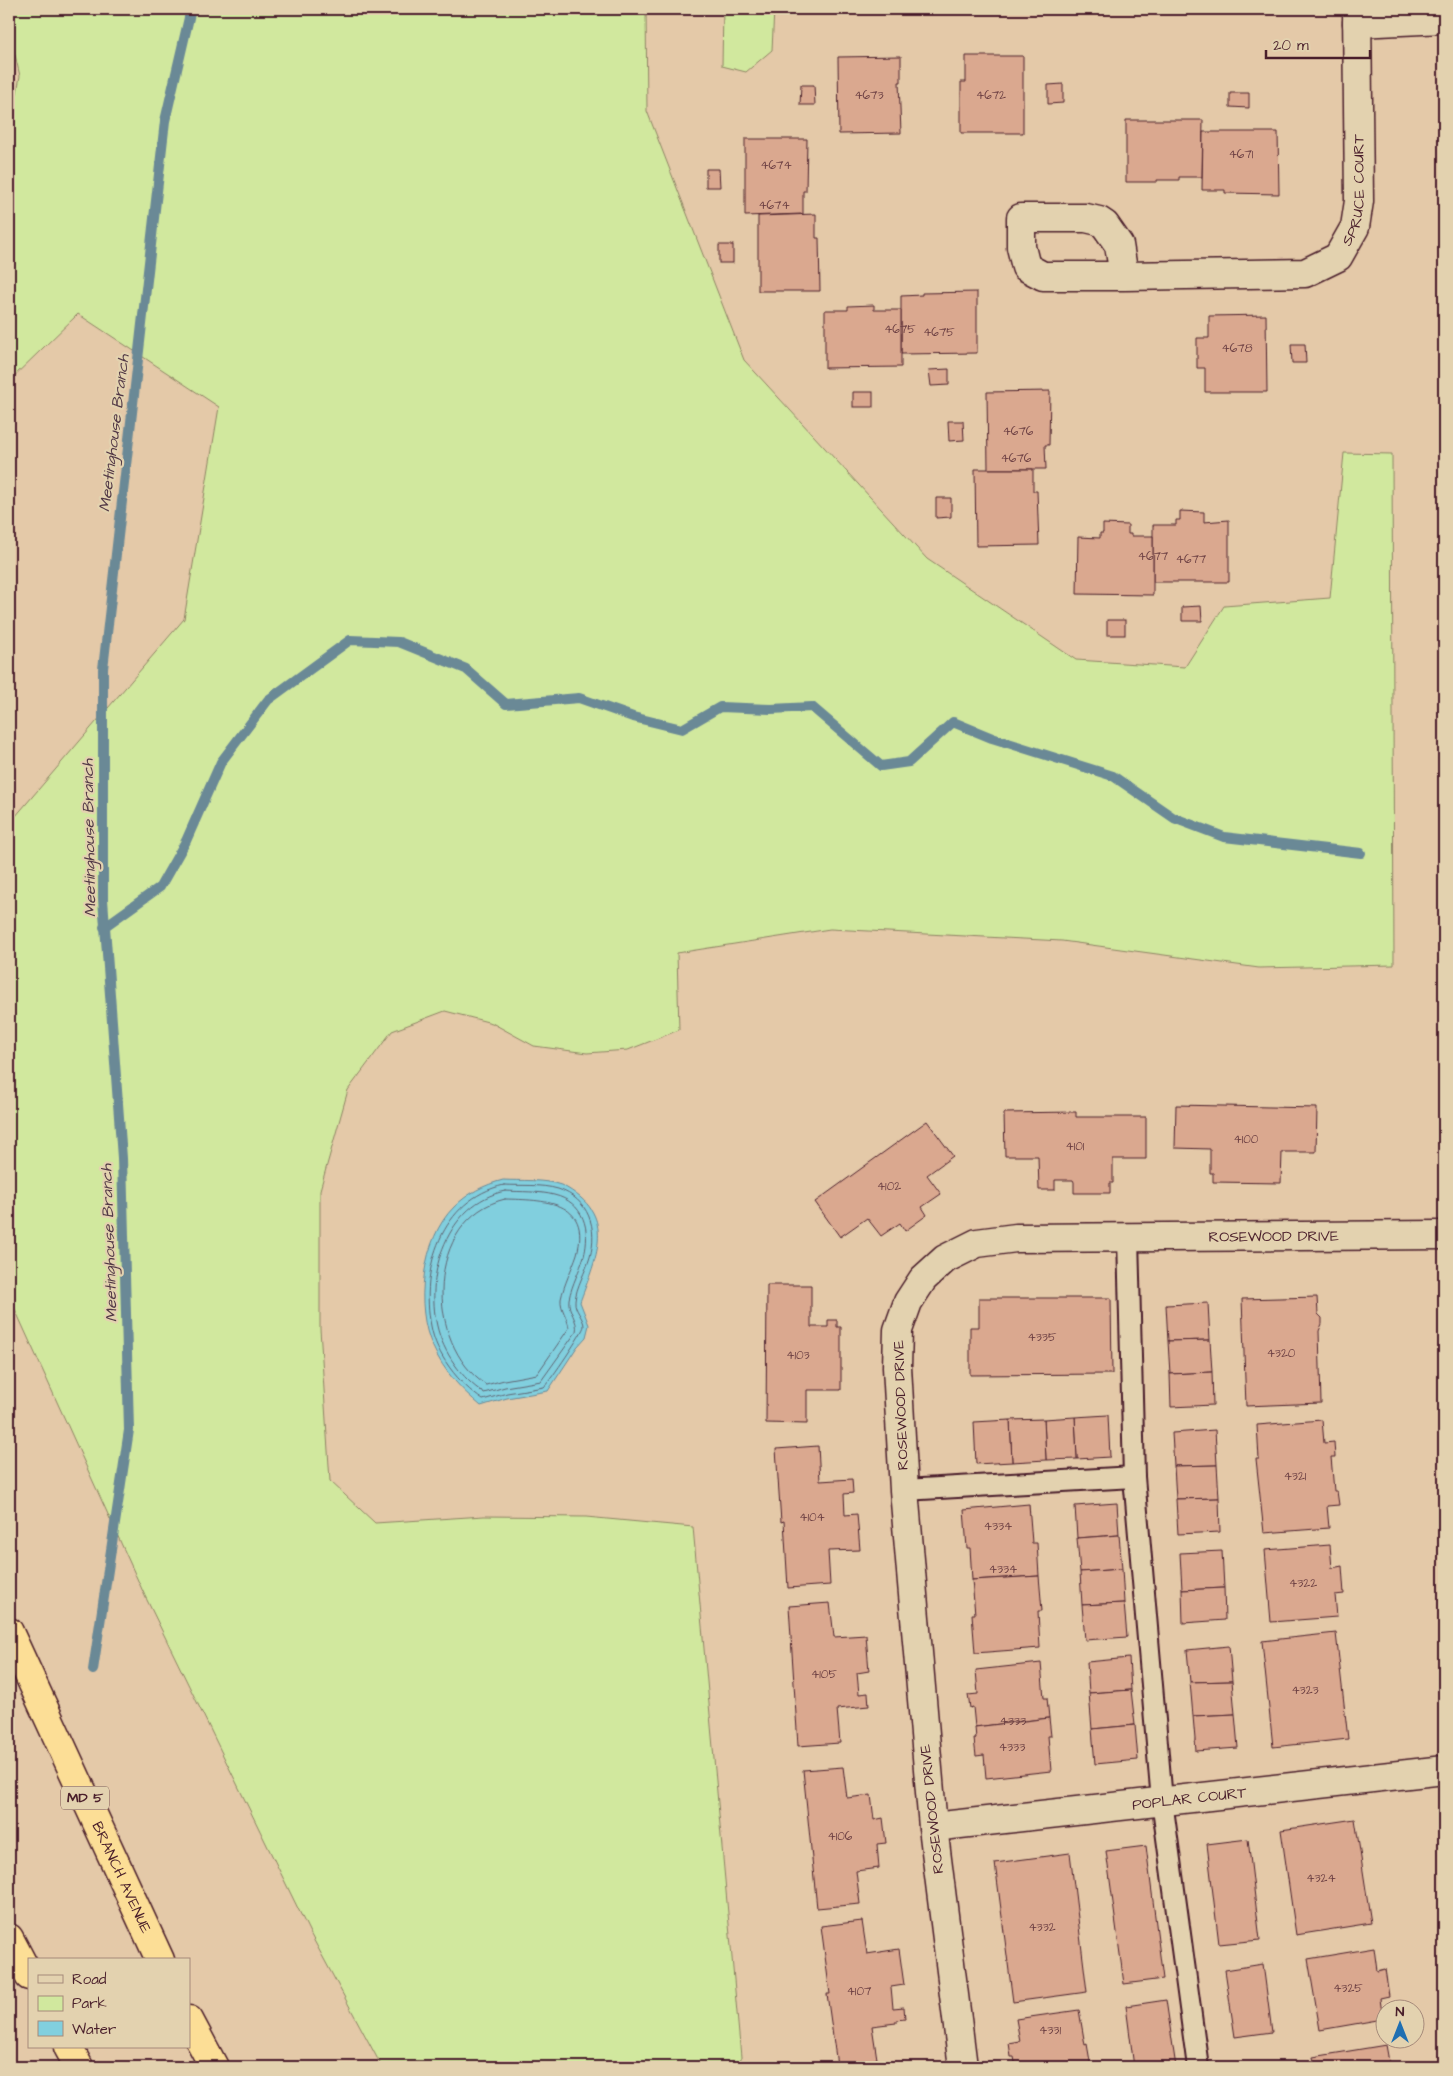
<svg xmlns="http://www.w3.org/2000/svg" width="1453" height="2076" font-family="'Architects Daughter',sans-serif">
<style>
.green{fill:#d1e89e;stroke:#8e8464}
.water{fill:#81cfde;stroke:#6b8996}
.lines{fill:none;stroke-linecap:round;stroke-linejoin:round}
.shore{stroke:#606573;stroke-width:1}
.stream{stroke:#6b8996;stroke-width:10}
.building{fill:#daa88f;stroke:#4a1f2b}
.lane-casing{stroke:#4a1f2b;stroke-width:24}
.street-casing{stroke:#4a1f2b;stroke-width:31}
.highway-casing{stroke:#4a1f2b;stroke-width:31}
.lane{stroke:#e3d2af;stroke-width:20}
.street{stroke:#e3d2af;stroke-width:28}
.highway{stroke:#fcde96;stroke-width:28}
.labels{text-anchor:middle;dominant-baseline:central;stroke-width:4.5;stroke-linejoin:round;paint-order:stroke}
.number-label{font-size:12px;fill:#6e4144}
.shield{fill:#e3d2af;stroke:#785553;stroke-width:1}
.shield-label{font-size:14px;font-weight:bold;fill:#4a1f2b}
.street-label{font-size:15px;fill:#4a1f2b;stroke:#e3d2af}
.water-label{font-size:16px;font-style:italic;fill:#523946;stroke:#e3d2af}
</style>
<rect width="100%" height="100%" fill="#e4c9a8"/>
<filter id="ink" filterUnits="userSpaceOnUse"><feTurbulence type="fractalNoise" baseFrequency=".02" numOctaves="2"/><feDisplacementMap in="SourceGraphic" scale="10" xChannelSelector="R" yChannelSelector="G"/><feConvolveMatrix kernelMatrix="1 2 1 2 8 2 1 2 1" color-interpolation-filters="sRGB"/></filter>
<g filter="url(#ink)">
<!-- green -->
<g class="green">
<polygon points="9,9 646,9 647,111 744,360 927,559 1076,660 1185,667 1224,606 1330,598 1344,453 1392,454 1394,965 1259,968 1062,941 830,929 677,953 679,1030 628,1050 587,1053 534,1046 492,1023 445,1011 392,1031 348,1090 320,1190 320,1329 330,1481 375,1523 484,1516 586,1517 693,1527 741,2057 740,2067 382,2067 310,1933 145,1596 9,1296 9,824 184,619 219,407 78,314 9,381 9,137 20,76 9,30"/>
<polygon points="723,9 774,9 772,50 746,72 722,66"/>
</g>
<!-- water -->
<path class="water" d="M503,1180C521,1181 544,1179 561,1185C568,1188 575,1193 581,1198C614,1226 592,1268 580,1302L589,1325L586,1337L577,1347L548,1391L507,1398L481,1406C461,1389 444,1372 433,1347C414,1308 422,1238 454,1207C468,1193 484,1185 503,1180Z"/>
<g class="lines">
<!-- shore -->
<g class="shore">
<path d="M504,1185C521,1186 541,1184 558,1189C589,1199 598,1228 590,1257C586,1271 576,1287 575,1301C574,1310 584,1318 584,1326C584,1331 550,1381 544,1387L507,1393L483,1400C459,1384 436,1355 431,1326C420,1269 441,1199 504,1185Z"/>
<path d="M505,1191C521,1192 539,1191 554,1195C584,1202 591,1230 584,1256C580,1270 572,1284 569,1299C567,1311 579,1320 576,1332L541,1381L505,1387L484,1393C462,1379 443,1352 437,1326C425,1274 447,1203 505,1191Z"/>
<path d="M505,1199C543,1200 592,1200 577,1254C572,1269 564,1284 561,1299C560,1309 568,1318 569,1328L537,1374L504,1380L486,1385C424,1344 425,1218 505,1199Z"/>
</g>
<!-- stream -->
<g class="stream">
<polyline points="104,927 160,887 186,841 221,762 268,700 350,640 399,642 466,669 506,704 579,698 633,717 682,729 720,707 771,709 812,707 881,766 909,762 953,722 992,738 1113,776 1174,818 1224,837 1361,853"/>
<polyline points="93,1670 129,1430 122,1158 103,899 103,669 165,121 191,9"/>
</g>
</g>
<!-- building -->
<g class="building">
<polygon points="901,56 901,82 899,82 901,133 839,134 838,57"/>
<polygon points="966,56 1023,56 1023,133 961,133 961,82 966,82"/>
<polygon points="1063,84 1063,103 1048,104 1048,85"/>
<polygon points="801,85 814,85 815,105 800,105"/>
<polygon points="1230,93 1249,93 1249,108 1230,107"/>
<polygon points="1126,120 1203,120 1202,177 1179,177 1179,180 1157,180 1157,182 1126,182"/>
<polygon points="1203,132 1278,132 1279,194 1225,193 1225,190 1202,190"/>
<polygon points="745,139 807,139 806,191 803,191 803,214 745,216"/>
<polygon points="706,169 719,169 720,187 706,187"/>
<polygon points="816,214 816,238 819,238 820,291 758,291 758,216"/>
<rect x="719" y="245" width="14" height="18"/>
<polygon points="977,292 977,353 901,354 901,296 922,295 922,293"/>
<polygon points="874,305 874,310 901,310 901,367 825,368 825,310 848,310 848,306"/>
<polygon points="1266,315 1267,392 1205,392 1205,368 1197,368 1197,338 1209,338 1209,316"/>
<polygon points="1291,344 1305,344 1306,363 1292,363"/>
<polygon points="949,369 949,385 931,386 929,370"/>
<polygon points="1050,391 1049,445 1045,445 1046,469 988,469 987,392"/>
<rect x="853" y="392" width="20" height="15"/>
<polygon points="948,421 963,421 964,440 949,441"/>
<polygon points="975,469 1033,469 1033,491 1037,491 1039,545 976,546"/>
<polygon points="936,498 951,498 951,517 936,518"/>
<polygon points="1180,511 1204,512 1204,522 1229,520 1229,582 1153,582 1153,525 1176,525 1176,520 1180,520"/>
<polygon points="1103,524 1128,525 1128,534 1131,534 1131,536 1153,536 1153,595 1077,594 1078,537 1100,538 1100,533 1103,533"/>
<polygon points="1201,606 1202,621 1182,621 1182,607"/>
<rect x="1107" y="620" width="18" height="15"/>
<polygon points="1176,1105 1317,1108 1316,1152 1282,1152 1281,1183 1213,1182 1213,1173 1210,1173 1210,1149 1175,1148"/>
<polygon points="1076,1112 1076,1117 1146,1117 1146,1159 1113,1159 1113,1183 1110,1183 1110,1193 1074,1193 1074,1182 1073,1180 1055,1180 1055,1190 1039,1190 1038,1156 1005,1156 1004,1113"/>
<polygon points="927,1121 953,1156 927,1175 941,1194 922,1207 927,1215 905,1231 900,1223 881,1236 867,1218 840,1237 815,1202"/>
<polygon points="767,1285 811,1285 811,1327 828,1327 828,1320 837,1320 837,1327 841,1327 841,1390 807,1390 807,1424 766,1423"/>
<polygon points="1317,1297 1318,1314 1322,1318 1322,1324 1319,1331 1321,1403 1246,1406 1242,1299"/>
<polygon points="979,1298 1111,1298 1112,1374 970,1375 970,1327 979,1327"/>
<polygon points="1208,1303 1210,1340 1168,1341 1166,1305"/>
<polygon points="1210,1340 1212,1372 1170,1374 1168,1341"/>
<polygon points="1212,1372 1213,1405 1171,1407 1170,1374"/>
<polygon points="1108,1415 1110,1457 1077,1459 1075,1417"/>
<polygon points="1075,1417 1077,1459 1046,1460 1044,1419"/>
<polygon points="1044,1419 1046,1460 1012,1462 1010,1420"/>
<polygon points="1010,1420 1012,1462 976,1464 974,1422"/>
<polygon points="1322,1420 1324,1443 1334,1442 1335,1457 1331,1457 1334,1491 1337,1491 1339,1505 1327,1506 1329,1528 1264,1533 1256,1459 1259,1459 1257,1425"/>
<polygon points="1215,1430 1217,1465 1174,1466 1172,1433"/>
<polygon points="818,1446 820,1481 852,1479 853,1493 844,1494 845,1515 857,1514 860,1550 828,1551 830,1585 788,1588 784,1521 781,1522 776,1449"/>
<polygon points="1217,1465 1219,1498 1176,1499 1174,1466"/>
<polygon points="1219,1498 1220,1532 1178,1534 1176,1499"/>
<polygon points="1117,1503 1119,1535 1077,1538 1075,1506"/>
<polygon points="1029,1504 1032,1543 1037,1543 1039,1576 972,1580 970,1548 967,1548 964,1510"/>
<polygon points="1119,1535 1122,1569 1080,1572 1077,1538"/>
<polygon points="1330,1545 1332,1568 1342,1566 1344,1594 1335,1595 1337,1617 1271,1622 1265,1550"/>
<polygon points="1222,1551 1224,1588 1182,1590 1180,1553"/>
<polygon points="1122,1569 1124,1603 1082,1605 1080,1572"/>
<polygon points="1039,1576 1042,1611 1038,1611 1040,1648 975,1653 972,1614 975,1614 972,1580"/>
<polygon points="1224,1588 1225,1620 1183,1623 1182,1590"/>
<polygon points="830,1603 834,1637 866,1635 869,1671 857,1673 859,1694 868,1693 869,1706 837,1709 840,1743 798,1746 789,1606"/>
<polygon points="1124,1603 1127,1637 1085,1640 1082,1605"/>
<polygon points="1336,1633 1348,1739 1273,1747 1262,1641"/>
<polygon points="1229,1646 1232,1681 1190,1682 1187,1650"/>
<polygon points="1129,1658 1131,1690 1089,1693 1087,1662"/>
<polygon points="1041,1663 1044,1698 1047,1698 1049,1718 975,1727 973,1707 970,1708 968,1695 978,1694 976,1670"/>
<polygon points="1232,1681 1235,1714 1193,1716 1190,1682"/>
<polygon points="1131,1690 1135,1725 1092,1729 1089,1693"/>
<polygon points="1235,1714 1238,1748 1196,1751 1193,1716"/>
<polygon points="1049,1718 1051,1736 1048,1736 1051,1771 986,1778 984,1755 976,1756 974,1739 976,1739 975,1727"/>
<polygon points="1135,1725 1138,1760 1095,1764 1092,1729"/>
<polygon points="843,1767 847,1798 871,1795 874,1820 883,1818 886,1843 877,1844 879,1868 856,1871 860,1904 817,1908 803,1770"/>
<polygon points="1355,1819 1371,1923 1296,1935 1281,1830"/>
<polygon points="1248,1839 1260,1940 1219,1944 1207,1844"/>
<polygon points="1146,1846 1163,1979 1124,1984 1106,1851"/>
<polygon points="1070,1853 1087,1992 1013,2002 995,1863"/>
<polygon points="862,1921 867,1954 899,1949 904,1985 891,1987 893,2008 904,2007 905,2019 896,2020 896,2023 872,2026 877,2059 837,2065 827,1994 830,1994 821,1926"/>
<polygon points="1374,1948 1377,1971 1385,1969 1389,1996 1380,1998 1383,2019 1320,2030 1308,1959"/>
<polygon points="1263,1964 1272,2032 1235,2037 1225,1970"/>
<polygon points="1166,2000 1176,2067 1134,2067 1126,2006"/>
<polygon points="1079,2010 1085,2045 1087,2044 1091,2067 1016,2067 1014,2057 1011,2057 1009,2043 1020,2041 1016,2019"/>
<polygon points="1386,2045 1390,2067 1315,2067 1313,2057"/>
</g>
<g class="lines">
<!-- lane casing -->
<g class="lane-casing">
<g id="lane">
<polyline points="1128,1237 1134,1477 1162,1801 1198,2067"/>
<polyline points="904,1490 1134,1477"/>
</g>
</g>
<!-- street casing -->
<g class="street-casing">
<g id="street">
<polyline points="1357,23 1444,19"/>
<path id="s1" d="M1124,276L1119,245L1105,225L1099,221L1086,218H1021V247L1026,267L1043,276H1124L1305,273L1338,257L1355,227L1359,201L1357,9"/>
<path id="s2" d="M933,1827L1444,1770"/>
<path id="s3" d="M963,2067L933,1827L904,1490L897,1367L898,1330L908,1302L923,1279L945,1259L977,1243L1016,1238L1444,1235"/>
</g>
</g>
<!-- highway casing -->
<g class="highway-casing">
<g id="highway">
<path id="s4" d="M9,1632L160,1960"/>
<polyline points="9,1938 29,1976"/>
<polyline points="189,2020 214,2067"/>
<polyline points="68,2047 79,2067"/>
</g>
</g>
<!-- lane -->
<use href="#lane" class="lane"/>
<!-- street -->
<use href="#street" class="street"/>
<!-- highway -->
<use href="#highway" class="highway"/>
</g>
</g>
<g class="labels">
<!-- number labels -->
<g class="number-label">
<text x="869" y="95">4673</text>
<text x="991" y="95">4672</text>
<text x="1241" y="154">4671</text>
<text x="776" y="165">4674</text>
<text x="774" y="205">4674</text>
<text x="900" y="329">4675</text>
<text x="939" y="332">4675</text>
<text x="1237" y="348">4678</text>
<text x="1018" y="431">4676</text>
<text x="1016" y="458">4676</text>
<text x="1153" y="556">4677</text>
<text x="1191" y="559">4677</text>
<text x="1246" y="1139">4100</text>
<text x="1075" y="1146">4101</text>
<text x="889" y="1186">4102</text>
<text x="1042" y="1337">4335</text>
<text x="1281" y="1353">4320</text>
<text x="798" y="1355">4103</text>
<text x="1295" y="1476">4321</text>
<text x="812" y="1517">4104</text>
<text x="998" y="1526">4334</text>
<text x="1003" y="1569">4334</text>
<text x="1303" y="1583">4322</text>
<text x="824" y="1674">4105</text>
<text x="1305" y="1690">4323</text>
<text x="1013" y="1721">4333</text>
<text x="1012" y="1747">4333</text>
<text x="840" y="1836">4106</text>
<text x="1321" y="1878">4324</text>
<text x="1042" y="1927">4332</text>
<text x="1348" y="1988">4325</text>
<text x="859" y="1991">4107</text>
<text x="1050" y="2030">4331</text>
</g>
<!-- shield labels -->
<rect class="shield" x="61" y="1786.5" width="48" height="23" rx="4"/>
<g class="shield-label">
<text x="85" y="1798">MD 5</text>
</g>
<!-- street labels -->
<g class="street-label">
<text stroke="none"><textPath href="#s1" startOffset="580">SPRUCE COURT</textPath></text>
<text stroke="none"><textPath href="#s3" startOffset="1160">ROSEWOOD DRIVE</textPath></text>
<text transform="translate(901 1405) rotate(-92)">ROSEWOOD DRIVE</text>
<text stroke="none"><textPath href="#s2" startOffset="258">POPLAR COURT</textPath></text>
<text transform="translate(932 1809) rotate(-96)">ROSEWOOD DRIVE</text>
<text stroke="none"><textPath href="#s4" startOffset="270">BRANCH AVENUE</textPath></text>
</g>
<!-- water labels -->
<g class="water-label">
<text transform="translate(114 433) rotate(-83)">Meetinghouse Branch</text>
<text transform="translate(89 838) rotate(-91)">Meetinghouse Branch</text>
<text transform="translate(109 1243) rotate(-92)">Meetinghouse Branch</text>
</g>
</g>
<!-- margin -->
<rect width="1453" height="2076" fill="none" stroke="#e3d2af" stroke-width="30"/>
<rect x="15" y="15" width="1423" height="2046" fill="none" stroke="#4a1f2b" stroke-width="2" filter="url(#ink)"/>
<!-- legend -->
<rect x="28" y="1958" width="162" height="90" fill="#e3d2af" stroke="#a68a7a"/>
<rect x="38" y="1975" width="25" height="8" fill="#e3d2af" stroke="#a68a7a"/>
<text x="72" y="1984" font-size="15" fill="#4a1f2b">Road</text>
<rect x="38" y="1996" width="25" height="15" fill="#d1e89e" stroke="#a68a7a"/>
<text x="72" y="2008" font-size="15" fill="#4a1f2b">Park</text>
<rect x="38" y="2021" width="25" height="15" fill="#81cfde" stroke="#a68a7a"/>
<text x="72" y="2034" font-size="15" fill="#4a1f2b">Water</text>
<!-- north arrow -->
<g transform="translate(1400 2024)"><circle r="24" fill="#e3d2af" stroke="#a68a7a"/>
<path d="M0-4L9 19L0 12L-9 19Z" fill="#1f6fb2"/>
<text y="-8" font-size="14" font-weight="bold" text-anchor="middle" fill="#4a1f2b">N</text>
</g>
<!-- scale -->
<path d="M1266 50v8h104v-8" fill="none" stroke="#4a1f2b" stroke-width="2.5"/>
<text x="1273" y="50" font-size="15" fill="#4a1f2b" stroke="#e3d2af" stroke-width="4" paint-order="stroke">20 m</text>
</svg>
